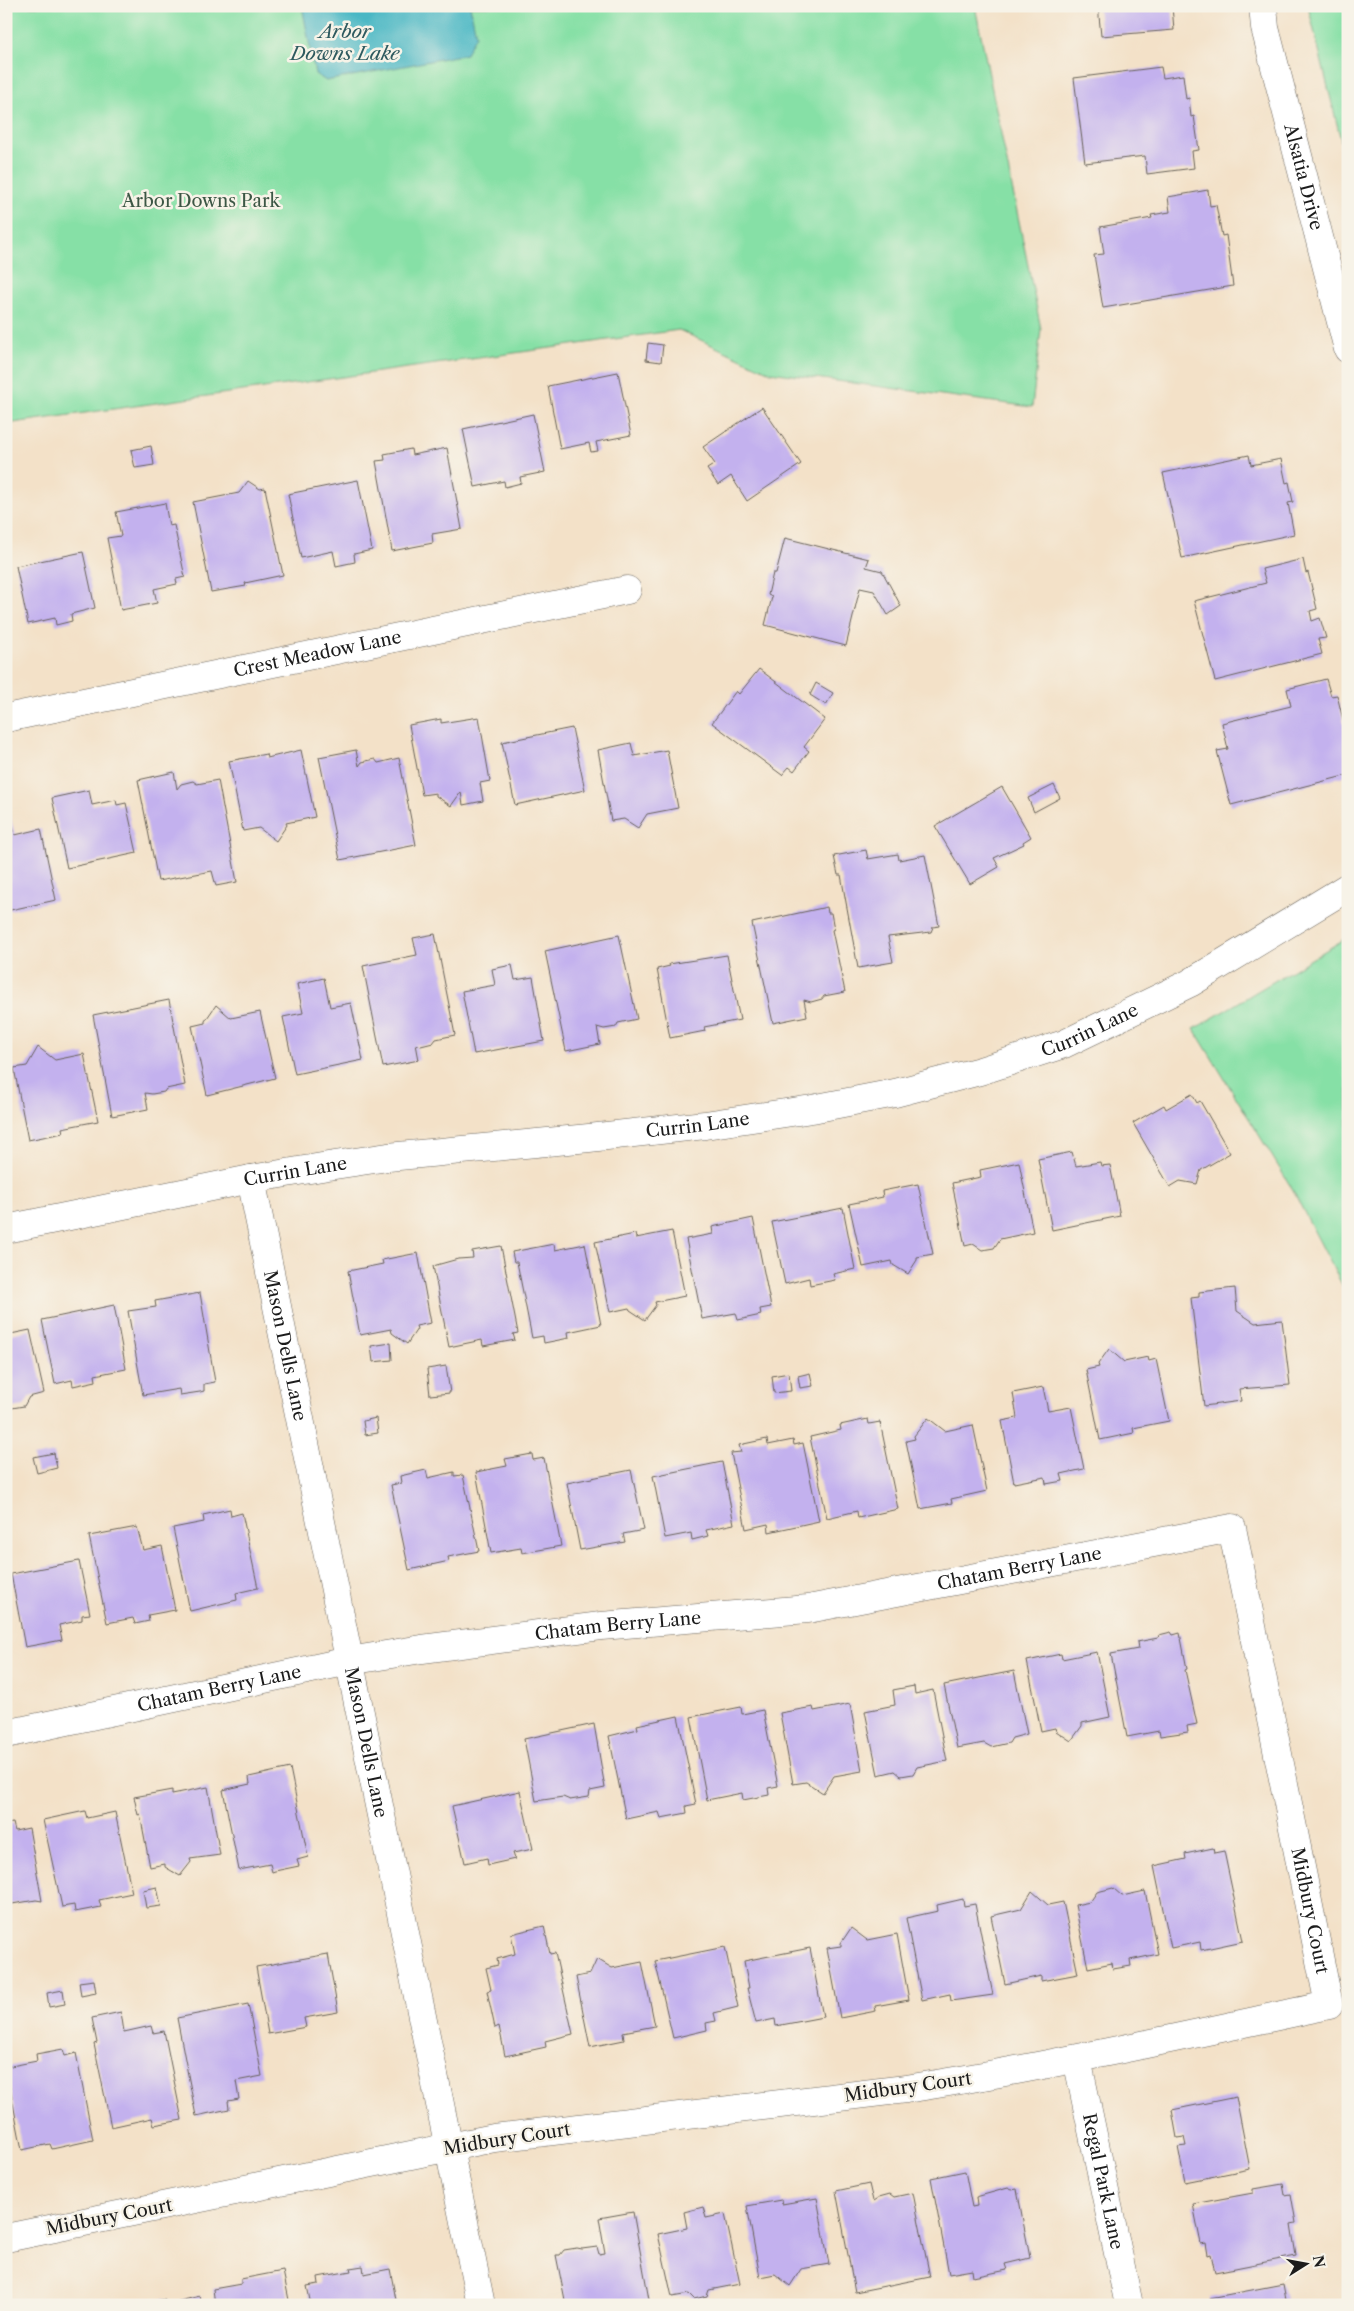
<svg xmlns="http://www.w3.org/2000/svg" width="1354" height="2311" font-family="'Libre Caslon Text',serif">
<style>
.green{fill:#86e0a6;stroke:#517e61}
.water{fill:#4ab7c4;stroke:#336a70}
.building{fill:#c3b1ee}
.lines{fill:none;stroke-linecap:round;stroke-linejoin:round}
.minor-casing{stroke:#676158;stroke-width:29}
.minor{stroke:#fff;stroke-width:28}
.labels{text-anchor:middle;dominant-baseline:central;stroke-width:5;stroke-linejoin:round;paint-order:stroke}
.street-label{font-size:18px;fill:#1c1c1c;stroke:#f7f3e8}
.park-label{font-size:18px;fill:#3c5745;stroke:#f7f3e8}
.water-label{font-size:19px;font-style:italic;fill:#2e5a5f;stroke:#f7f3e8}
</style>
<rect width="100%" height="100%" fill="#f7f3e8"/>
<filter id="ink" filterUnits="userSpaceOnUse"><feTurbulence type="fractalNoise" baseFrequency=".02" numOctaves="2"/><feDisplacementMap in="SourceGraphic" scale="10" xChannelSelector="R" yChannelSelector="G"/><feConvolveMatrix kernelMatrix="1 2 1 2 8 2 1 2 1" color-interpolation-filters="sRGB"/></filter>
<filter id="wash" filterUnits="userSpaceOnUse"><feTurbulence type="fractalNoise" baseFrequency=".0096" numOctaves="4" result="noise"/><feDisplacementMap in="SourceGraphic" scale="20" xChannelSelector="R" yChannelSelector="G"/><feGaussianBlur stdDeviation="1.12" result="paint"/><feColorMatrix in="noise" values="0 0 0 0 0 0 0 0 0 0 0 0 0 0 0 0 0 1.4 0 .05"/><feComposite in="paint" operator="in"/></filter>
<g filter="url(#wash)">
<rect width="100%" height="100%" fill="#f3e1c8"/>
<!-- green -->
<g class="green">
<polygon points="6,6 975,6 1041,329 1032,407 770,372 679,330 6,424"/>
<polygon points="1308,6 1348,6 1348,169"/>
<polygon points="1348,937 1348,1296 1291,1187 1194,1029"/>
</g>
<!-- water -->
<polygon class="water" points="302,6 470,6 476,35 466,54 326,81 315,74"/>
<g id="blocks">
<!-- building -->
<g class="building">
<polygon points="1098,6 1172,6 1174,30 1101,36"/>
<polygon points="1161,67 1163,78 1183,75 1186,99 1189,98 1191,117 1194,116 1199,150 1192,151 1194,168 1147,174 1145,156 1085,163 1074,78"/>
<polygon points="1208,190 1210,206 1216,205 1222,236 1226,235 1233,286 1103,308 1094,255 1104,254 1100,227 1152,218 1151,215 1170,212 1168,197"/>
<polygon points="648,343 663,345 661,362 646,360"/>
<polygon points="618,372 631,435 596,442 598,451 591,452 589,443 560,449 548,386"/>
<polygon points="762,407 801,464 747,501 731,476 718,485 707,469 715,464 703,447"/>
<polygon points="533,414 545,472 520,477 521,483 505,487 504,481 475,487 463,429"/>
<polygon points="151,446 154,465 135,468 131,450"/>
<polygon points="447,448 462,529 432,534 433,543 392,551 376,461 385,460 384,454 411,449 412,455"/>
<polygon points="1249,455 1251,465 1281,459 1286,483 1289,482 1293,502 1288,503 1294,534 1182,558 1163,473"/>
<polygon points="358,480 372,550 354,554 355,562 336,566 333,551 301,558 288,494"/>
<polygon points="248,481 260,489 265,488 283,575 245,583 246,586 211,592 193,502 239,493"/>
<polygon points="165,503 169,526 174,525 185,577 176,579 177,584 154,589 157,603 121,610 107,538 121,536 116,512"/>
<polygon points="785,538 869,559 866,567 882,571 901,606 888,615 874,591 860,588 846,646 765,625 772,597 768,595 773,573 776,573"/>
<polygon points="83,552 95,608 71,614 72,621 56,625 55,618 28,624 16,566"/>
<polygon points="1303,559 1306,573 1308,572 1317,609 1310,611 1312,621 1320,618 1326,638 1318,639 1322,654 1215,681 1194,601 1266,583 1262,569"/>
<polygon points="759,669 825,719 804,747 809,751 794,771 789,767 782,775 712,723 736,691 739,694"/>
<polygon points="1326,679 1331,696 1337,695 1344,724 1348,723 1348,775 1231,805 1217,751 1228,749 1222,723 1291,706 1287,689"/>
<polygon points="816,683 833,693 826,705 810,695"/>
<polygon points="479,717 490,781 480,783 483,801 463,805 461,792 451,806 436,796 436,793 422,795 409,725 441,719 441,723"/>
<polygon points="572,728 585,790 515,805 502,742"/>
<polygon points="631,743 634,756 667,750 678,808 647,814 638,828 624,819 611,821 598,750"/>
<polygon points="301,750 315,817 286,823 287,825 276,841 259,828 243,831 229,761 266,754 267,758"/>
<polygon points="356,750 359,766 362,762 375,759 378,763 399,758 416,845 340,860 319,757"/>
<polygon points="174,772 177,789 181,784 193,781 197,784 218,780 237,882 216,886 212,871 158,881 138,780"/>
<polygon points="1054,785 1060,798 1034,812 1028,798"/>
<polygon points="1002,787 1031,837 1023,842 1024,844 994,858 999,867 970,884 935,826"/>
<polygon points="89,790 92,805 116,800 117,805 126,803 137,853 67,868 52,798"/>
<polygon points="10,816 15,835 41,829 56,900 6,911 6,817"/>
<polygon points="866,850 868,859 898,854 899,860 925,855 939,926 933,927 931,932 888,937 893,962 858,968 841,875 838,875 834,856"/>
<polygon points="827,907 828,913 831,913 834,929 832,930 845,992 824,996 822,999 811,1002 804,1000 807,1016 773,1023 752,923"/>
<polygon points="435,934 455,1035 436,1039 433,1043 421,1046 416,1044 419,1060 383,1067 363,966 417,955 413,938"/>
<polygon points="619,935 637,1019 618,1023 616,1027 604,1029 597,1027 600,1044 566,1051 545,951"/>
<polygon points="727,955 740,1020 704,1027 705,1031 670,1038 657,969 670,966 669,964"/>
<polygon points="512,965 515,980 533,977 544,1041 474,1054 462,991 495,985 492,969"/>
<polygon points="324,978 330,1007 351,1003 363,1060 295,1074 283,1017 303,1013 297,984"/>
<polygon points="169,1000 185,1085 166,1089 164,1092 152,1094 145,1093 148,1109 112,1116 93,1015"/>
<polygon points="216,1005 231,1018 260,1012 275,1078 207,1095 192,1026 205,1023 205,1021"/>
<polygon points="38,1047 55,1060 84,1054 98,1121 62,1128 63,1133 28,1140 14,1068 27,1066"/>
<polygon points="1192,1094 1197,1103 1200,1101 1230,1153 1201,1170 1197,1184 1180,1181 1170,1187 1133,1123 1164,1105 1166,1109"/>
<polygon points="1072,1152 1076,1166 1100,1162 1101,1166 1110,1165 1120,1216 1052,1230 1038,1159"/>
<polygon points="1019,1162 1033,1232 1000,1239 994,1248 982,1250 973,1244 965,1246 952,1183 981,1177 980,1170"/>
<polygon points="918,1184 933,1254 917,1257 917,1260 908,1274 893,1265 892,1261 863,1267 849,1204 883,1197 882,1191"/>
<polygon points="843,1208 855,1269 833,1274 835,1280 810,1285 809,1278 785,1284 772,1222"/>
<polygon points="753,1218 771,1307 760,1309 761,1315 738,1320 736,1313 702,1319 686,1239 713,1234 712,1227"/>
<polygon points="672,1231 685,1296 655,1302 656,1305 645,1320 630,1310 629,1308 610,1312 595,1242 635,1234 636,1238"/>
<polygon points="554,1244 555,1250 585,1244 601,1325 568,1332 569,1338 544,1343 543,1336 532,1338 517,1262 514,1262 512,1252"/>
<polygon points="501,1246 518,1333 513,1334 515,1340 483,1346 482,1340 449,1347 433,1266 458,1259 473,1258 472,1251"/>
<polygon points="418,1253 431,1323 416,1326 417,1329 407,1344 392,1333 391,1329 360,1335 348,1271 383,1264 382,1260"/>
<polygon points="1235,1288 1237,1311 1255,1323 1282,1320 1290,1385 1239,1389 1241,1401 1204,1406 1191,1298 1199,1297 1199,1292"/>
<polygon points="200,1293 215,1382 204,1384 204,1391 200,1392 180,1395 179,1389 143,1395 128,1311 156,1307 155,1301"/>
<polygon points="114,1305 126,1369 95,1375 96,1381 73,1386 72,1380 55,1384 42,1320"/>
<polygon points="30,1330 44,1393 29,1397 24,1406 12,1408 6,1404 6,1335"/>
<polygon points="391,1343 392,1360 373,1362 371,1346"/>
<polygon points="1109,1349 1124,1362 1148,1357 1149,1361 1156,1359 1169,1421 1133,1428 1134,1433 1100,1440 1086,1370 1099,1367 1098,1364"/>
<polygon points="446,1366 450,1393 430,1395 427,1369"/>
<polygon points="789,1373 791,1391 774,1393 772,1376"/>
<polygon points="810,1373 813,1386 800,1388 798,1376"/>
<polygon points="1043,1387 1048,1411 1071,1407 1084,1469 1061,1474 1063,1481 1057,1482 1046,1484 1045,1477 1014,1483 1002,1421 1017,1418 1013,1393"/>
<polygon points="376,1418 378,1433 365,1435 363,1421"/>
<polygon points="928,1418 945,1431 973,1425 987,1491 951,1499 952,1503 920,1509 906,1441 915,1439 914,1436"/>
<polygon points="868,1419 869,1424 880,1422 898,1509 858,1518 857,1511 827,1518 810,1437 841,1430 840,1425"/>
<polygon points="767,1439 768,1445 793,1440 794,1445 803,1443 819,1521 769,1532 768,1524 746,1529 731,1453 741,1452 739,1445"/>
<polygon points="54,1453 57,1468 37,1473 33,1457"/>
<polygon points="532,1454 533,1460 544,1458 561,1546 522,1553 521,1548 491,1553 476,1472 507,1466 505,1459"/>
<polygon points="722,1462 734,1524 706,1530 708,1536 692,1540 691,1533 665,1538 653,1476"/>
<polygon points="426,1470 428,1478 454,1472 454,1476 463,1475 479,1551 448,1557 449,1561 409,1570 391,1485 401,1483 400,1476"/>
<polygon points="631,1470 644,1530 623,1534 625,1542 580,1550 567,1483"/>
<polygon points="230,1509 231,1516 242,1513 258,1588 236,1593 237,1600 190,1611 173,1528 204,1522 203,1515"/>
<polygon points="137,1527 143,1550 162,1546 175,1610 148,1615 149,1621 135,1624 133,1618 107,1623 89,1536"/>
<polygon points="79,1561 90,1614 82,1615 82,1620 59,1625 62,1640 25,1647 11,1574"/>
<polygon points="1171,1632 1173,1635 1180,1633 1187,1669 1185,1670 1197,1724 1187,1726 1188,1732 1160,1736 1159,1731 1127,1737 1111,1654 1138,1649 1137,1642 1158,1638 1159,1635"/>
<polygon points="1097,1652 1110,1717 1082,1723 1082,1726 1071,1741 1056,1731 1055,1728 1041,1731 1027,1661 1061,1654 1062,1659"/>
<polygon points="1014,1671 1027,1734 1012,1738 1009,1743 991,1747 984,1743 957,1748 944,1685"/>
<polygon points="914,1686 915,1694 933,1690 947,1761 917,1767 913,1774 901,1776 895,1771 878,1775 865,1711 895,1705 893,1690"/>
<polygon points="850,1704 862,1771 834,1776 823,1793 806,1782 793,1784 780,1713 813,1707 814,1711"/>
<polygon points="741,1707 742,1714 763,1710 778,1786 768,1788 769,1795 743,1800 742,1793 707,1800 691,1717"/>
<polygon points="678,1716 696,1804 686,1806 687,1813 661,1818 659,1812 626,1819 609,1736 638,1729 637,1725"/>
<polygon points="594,1724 605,1788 590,1791 589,1797 570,1800 563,1797 536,1801 524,1739"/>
<polygon points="290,1768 308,1857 297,1860 299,1866 275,1871 272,1872 270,1864 239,1870 223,1790 250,1784 249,1777"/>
<polygon points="208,1787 220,1855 190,1859 191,1862 180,1876 165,1867 165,1864 150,1867 140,1814 138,1815 134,1797 172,1790 172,1794"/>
<polygon points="520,1791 533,1849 513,1853 515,1859 488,1865 487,1858 465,1863 452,1806"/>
<polygon points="85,1811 87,1818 115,1812 132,1893 99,1900 101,1907 75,1912 74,1905 62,1907 43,1820"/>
<polygon points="13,1823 15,1831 29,1828 42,1901 36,1900 6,1905 6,1824"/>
<polygon points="1213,1848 1214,1853 1224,1851 1243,1941 1201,1950 1200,1942 1171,1948 1154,1866 1186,1859 1185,1854"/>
<polygon points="157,1887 161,1906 146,1908 143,1890"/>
<polygon points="1113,1888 1122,1896 1145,1891 1158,1954 1130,1960 1131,1966 1113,1969 1112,1963 1088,1968 1075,1905 1090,1902 1097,1892"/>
<polygon points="1032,1891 1048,1905 1063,1902 1078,1974 1041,1981 1041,1976 1005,1984 991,1916 1021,1909"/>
<polygon points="963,1899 964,1906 975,1904 993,1995 951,2001 950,1994 922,2000 906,1918 938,1911 937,1905"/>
<polygon points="544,1926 550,1954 555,1953 573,2034 545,2041 546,2047 505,2056 499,2026 495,2028 487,1991 491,1990 486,1968 498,1965 497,1959 515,1954 511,1934"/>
<polygon points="851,1928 867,1940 897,1934 909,2000 875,2006 876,2011 840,2018 827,1948 841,1946 841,1943"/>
<polygon points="725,1947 738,2007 714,2013 716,2021 706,2023 707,2030 673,2038 655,1961"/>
<polygon points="810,1948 823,2017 776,2026 775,2019 756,2023 747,1988 749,1988 744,1961"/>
<polygon points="328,1954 338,2012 304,2018 306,2027 268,2034 256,1967"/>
<polygon points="597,1959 612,1968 642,1962 655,2026 623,2032 624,2040 590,2047 576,1977 590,1974"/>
<polygon points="94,1980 96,1993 81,1996 79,1982"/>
<polygon points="63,1990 65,2004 49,2007 47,1993"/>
<polygon points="248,2004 262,2076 236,2081 239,2099 228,2101 229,2109 196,2116 177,2018"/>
<polygon points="121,2012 124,2032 151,2026 153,2033 164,2031 182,2120 154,2125 152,2118 111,2127 94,2044 97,2043 92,2018"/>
<polygon points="63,2049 65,2056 76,2053 93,2140 52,2149 50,2144 22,2150 6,2067 37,2061 36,2054"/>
<polygon points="1236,2097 1250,2169 1185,2182 1178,2147 1186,2146 1184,2137 1177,2138 1172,2110"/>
<polygon points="965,2171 972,2207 977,2206 976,2197 1008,2188 1012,2190 1017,2189 1030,2258 1005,2264 1007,2270 973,2277 972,2270 949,2274 931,2178"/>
<polygon points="869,2184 873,2201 879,2197 890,2194 894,2197 913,2193 930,2277 855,2292 836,2191"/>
<polygon points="1283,2184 1285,2195 1291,2194 1296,2223 1291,2224 1296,2256 1215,2272 1211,2254 1208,2255 1206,2243 1201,2244 1193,2204 1253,2193 1253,2189"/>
<polygon points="817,2198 829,2264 801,2269 790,2286 775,2274 760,2277 747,2206 781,2200 782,2204"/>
<polygon points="703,2207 706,2218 725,2214 740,2284 709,2290 707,2296 694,2299 689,2294 672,2297 658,2234 687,2228 684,2212"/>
<polygon points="633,2212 650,2305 566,2305 556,2255 560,2255 564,2250 577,2248 582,2249 597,2247 599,2254 605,2253 599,2218"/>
<polygon points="363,2266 364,2274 390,2269 397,2305 311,2305 307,2286 319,2284 318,2277 351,2271 350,2268"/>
<polygon points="283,2271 290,2305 215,2305 213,2289 241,2284 241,2279"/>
<polygon points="1283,2284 1287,2305 1211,2305 1210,2298"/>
<polygon points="200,2296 202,2305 167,2305 167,2304"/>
<polygon points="165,2299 166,2305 143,2305 143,2304"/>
</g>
</g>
</g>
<g filter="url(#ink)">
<use href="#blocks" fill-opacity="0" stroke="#676158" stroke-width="1"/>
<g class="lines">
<!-- minor casing -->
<g class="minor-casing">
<g id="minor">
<path id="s1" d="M1263,6L1265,28L1348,349"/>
<path id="s2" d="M6,718L627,590"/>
<path id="s3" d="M251,1179L481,2305"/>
<path id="s4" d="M6,1229L251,1179L328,1166L388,1157L589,1138L705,1125L812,1109L895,1093L980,1071L1064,1044L1190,983L1348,887"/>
<path id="s5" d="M6,1734L349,1661L422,1649L601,1626L808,1609L1232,1528L1329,2005C1188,2035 1048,2067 906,2089L494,2138L6,2238"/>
<path id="s6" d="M1077,2059L1129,2305"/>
</g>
</g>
<!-- minor -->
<use href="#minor" class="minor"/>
</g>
</g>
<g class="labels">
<!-- street labels -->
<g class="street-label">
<text stroke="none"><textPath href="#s1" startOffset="176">Alsatia Drive</textPath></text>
<text stroke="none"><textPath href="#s2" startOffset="318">Crest Meadow Lane</textPath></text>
<text stroke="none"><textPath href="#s4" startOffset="1105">Currin Lane</textPath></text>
<text stroke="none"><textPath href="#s4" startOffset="700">Currin Lane</textPath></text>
<text stroke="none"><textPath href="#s4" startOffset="295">Currin Lane</textPath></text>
<text stroke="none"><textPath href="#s3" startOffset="170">Mason Dells Lane</textPath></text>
<text stroke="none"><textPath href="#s5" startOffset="1028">Chatam Berry Lane</textPath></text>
<text stroke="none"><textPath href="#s5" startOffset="622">Chatam Berry Lane</textPath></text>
<text stroke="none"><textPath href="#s5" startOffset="218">Chatam Berry Lane</textPath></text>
<text stroke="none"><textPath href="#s3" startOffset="575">Mason Dells Lane</textPath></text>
<text stroke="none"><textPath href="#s5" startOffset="1635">Midbury Court</textPath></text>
<text transform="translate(908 2087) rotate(-8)">Midbury Court</text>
<text transform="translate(507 2139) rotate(-9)">Midbury Court</text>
<text stroke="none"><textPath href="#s6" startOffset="125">Regal Park Lane</textPath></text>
<text transform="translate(109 2217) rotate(-11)">Midbury Court</text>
</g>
<!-- park labels -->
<g class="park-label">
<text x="201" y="201">Arbor Downs Park</text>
</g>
<!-- water labels -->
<g class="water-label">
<text x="345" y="31">Arbor<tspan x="345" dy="22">Downs Lake</tspan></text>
</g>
</g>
<!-- margin -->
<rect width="1354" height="2311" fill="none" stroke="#f7f3e8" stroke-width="25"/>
<!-- north arrow -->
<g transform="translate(1306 2264) rotate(79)" stroke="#f7f3e8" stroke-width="4" paint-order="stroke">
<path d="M0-4L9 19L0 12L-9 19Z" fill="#1c1c1c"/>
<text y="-8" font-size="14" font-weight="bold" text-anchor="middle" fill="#1c1c1c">N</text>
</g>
</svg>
